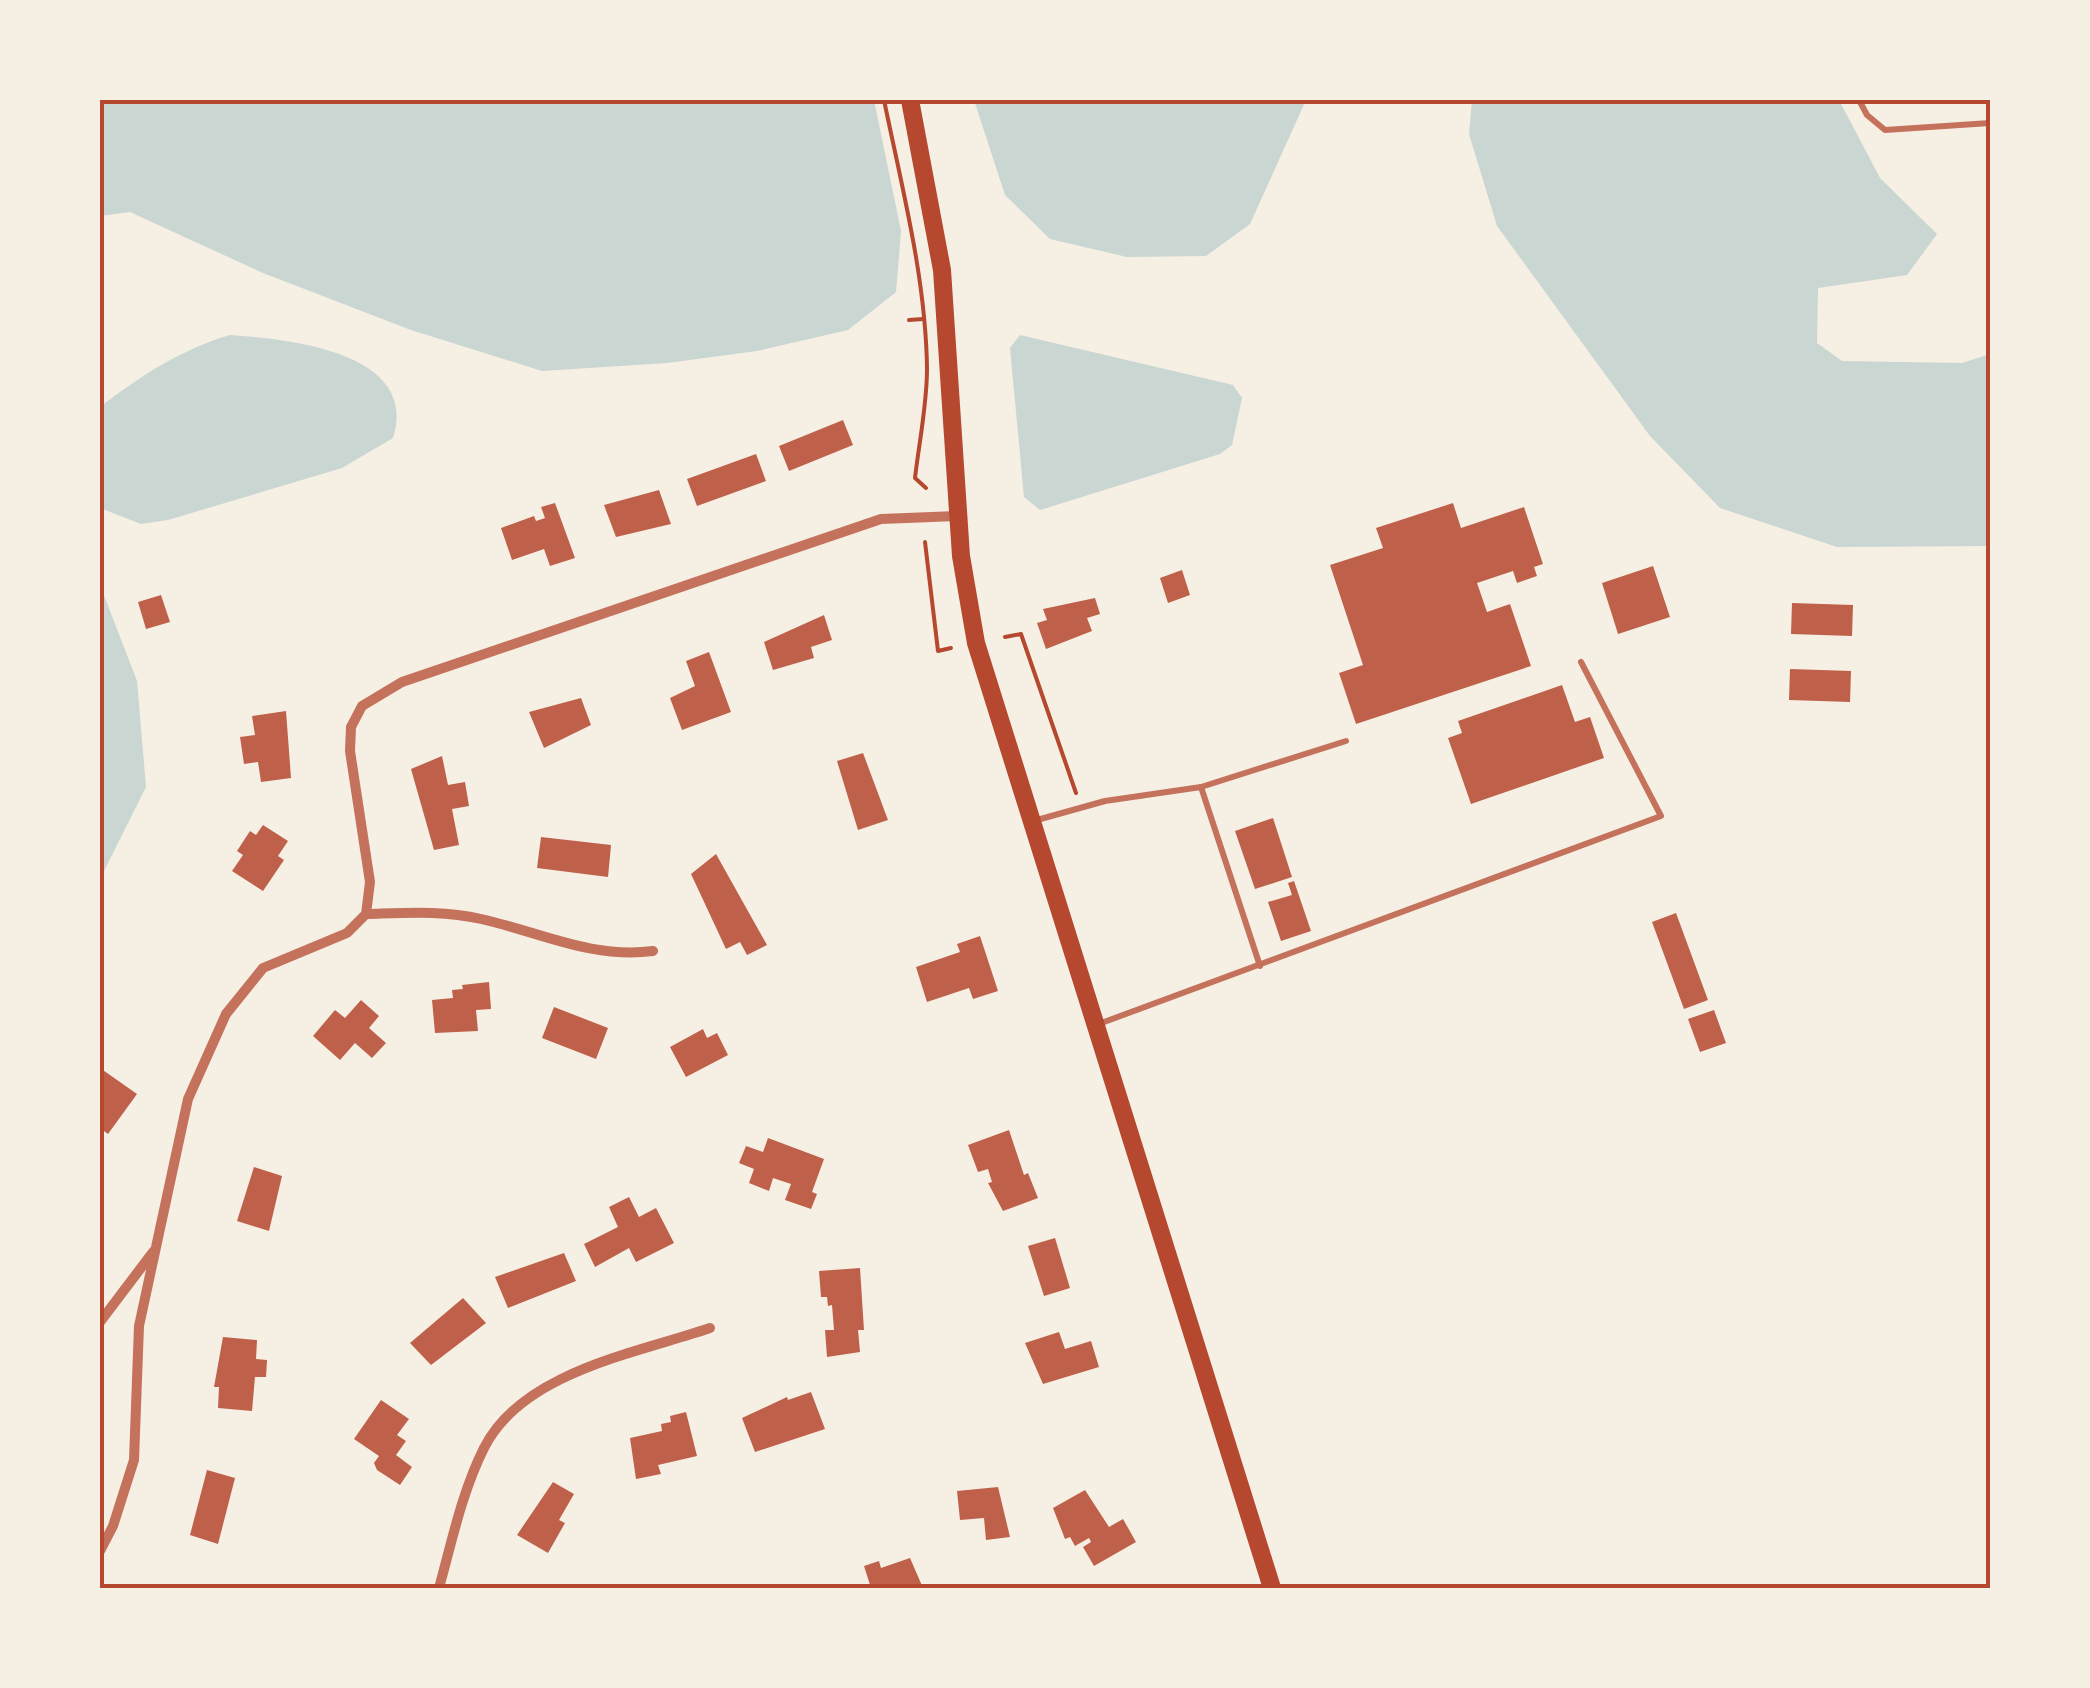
<svg xmlns="http://www.w3.org/2000/svg" width="2090" height="1688" font-family="'Source Sans 3',sans-serif">
<style>
.water{fill:#c9d6d2}
.building{fill:#bf614a}
.lines{fill:none;stroke-linecap:round;stroke-linejoin:round}
.path{stroke:#b5482f;stroke-width:4}
.service{stroke:#c5725c;stroke-width:6}
.minor{stroke:#c5725c;stroke-width:10}
.secondary{stroke:#b5482f;stroke-width:18}
.neatline{fill:none;stroke:#b5482f;stroke-width:4}
</style>
<rect width="100%" height="100%" fill="#f6efe4"/>
<!-- water -->
<g class="water">
<polygon points="100,100 874,100 901,231 896,292 848,330 757,351 667,363 542,371 411,330 263,273 130,212 100,216"/>
<polygon points="974,100 1306,100 1250,224 1206,256 1127,257 1050,239 1005,195"/>
<polygon points="1472,100 1839,100 1880,178 1937,234 1907,275 1818,288 1817,343 1842,361 1962,363 1990,354 1990,546 1837,547 1720,508 1650,436 1497,226 1469,134"/>
<path d="M230,335C286,339 420,351 393,438L342,468L168,520L141,524L100,508V407C140,376 182,349 230,335Z"/>
<polygon points="1020,335 1233,385 1242,398 1232,445 1220,454 1040,510 1024,497 1010,348"/>
<polygon points="100,585 137,681 146,787 100,879"/>
</g>
<!-- building -->
<g class="building">
<polygon points="843,420 853,445 789,471 779,446"/>
<polygon points="756,454 766,481 697,506 687,479"/>
<polygon points="659,490 671,524 616,537 604,505"/>
<polygon points="555,503 575,558 550,566 544,549 512,560 501,528 534,516 536,521 545,518 541,507"/>
<polygon points="1453,503 1461,528 1524,507 1543,564 1534,567 1537,576 1517,583 1513,571 1477,583 1487,612 1510,604 1531,666 1356,724 1339,673 1363,665 1330,565 1383,548 1376,528"/>
<polygon points="1653,566 1670,617 1618,634 1602,583"/>
<polygon points="1182,570 1190,595 1168,603 1160,578"/>
<polygon points="161,595 170,622 146,629 138,602"/>
<polygon points="1095,598 1100,614 1087,618 1092,631 1046,649 1037,623 1047,620 1043,609"/>
<polygon points="1792,603 1853,605 1852,636 1791,634"/>
<polygon points="824,615 832,640 811,647 814,658 773,670 764,642"/>
<polygon points="709,652 731,712 682,730 670,698 695,686 686,661"/>
<polygon points="1790,669 1851,671 1850,702 1789,700"/>
<polygon points="1562,685 1575,722 1590,717 1604,758 1471,804 1448,738 1462,733 1458,721"/>
<polygon points="581,698 591,725 544,748 529,712"/>
<polygon points="286,711 291,778 261,782 258,762 244,764 240,737 255,735 252,716"/>
<polygon points="863,753 888,820 858,830 837,761"/>
<polygon points="442,756 448,785 465,782 469,806 452,809 459,845 434,850 411,769"/>
<polygon points="1273,818 1292,877 1255,889 1235,831"/>
<polygon points="263,825 288,841 278,856 284,860 263,891 232,871 243,855 237,851 250,831 256,835"/>
<polygon points="541,837 611,845 608,877 537,868"/>
<polygon points="716,854 767,945 747,955 740,942 726,949 691,874"/>
<polygon points="1294,881 1311,931 1281,941 1268,902 1292,895 1288,883"/>
<polygon points="1676,913 1708,1000 1684,1009 1652,922"/>
<polygon points="980,936 998,991 973,999 969,988 927,1002 916,967 960,952 957,944"/>
<polygon points="489,982 491,1009 476,1010 478,1031 435,1033 432,1000 453,998 452,990 463,989 462,985"/>
<polygon points="361,1000 379,1016 369,1028 386,1043 372,1058 355,1043 340,1060 313,1036 335,1010 345,1018"/>
<polygon points="554,1007 608,1028 596,1059 542,1038"/>
<polygon points="1714,1010 1726,1043 1700,1052 1688,1019"/>
<polygon points="703,1029 707,1038 717,1033 728,1055 686,1077 670,1047"/>
<polygon points="100,1068 137,1094 108,1134 100,1128"/>
<polygon points="1009,1130 1024,1175 1028,1173 1038,1198 1003,1211 988,1183 992,1182 988,1169 978,1172 968,1145"/>
<polygon points="768,1138 824,1159 812,1192 817,1194 811,1209 785,1200 791,1184 773,1178 769,1191 749,1183 754,1169 739,1163 746,1146 763,1152"/>
<polygon points="254,1167 282,1176 269,1231 237,1221"/>
<polygon points="629,1197 639,1217 656,1208 674,1243 636,1262 629,1248 595,1267 584,1244 618,1227 609,1207"/>
<polygon points="1055,1238 1070,1288 1044,1296 1028,1246"/>
<polygon points="564,1253 576,1281 508,1308 495,1277"/>
<polygon points="860,1268 864,1330 858,1330 860,1352 827,1357 825,1330 834,1330 832,1305 828,1306 827,1297 821,1297 819,1271"/>
<polygon points="463,1298 486,1323 431,1365 410,1343"/>
<polygon points="1059,1332 1065,1349 1091,1341 1099,1367 1043,1384 1025,1343"/>
<polygon points="223,1337 257,1340 256,1359 267,1360 266,1377 255,1377 252,1411 218,1408 219,1387 214,1387"/>
<polygon points="811,1392 825,1429 755,1452 742,1418 787,1397 788,1400"/>
<polygon points="381,1400 409,1419 397,1435 406,1441 396,1455 412,1467 400,1485 377,1470 374,1463 379,1456 354,1439"/>
<polygon points="686,1412 697,1456 658,1465 661,1474 636,1479 630,1438 662,1431 661,1424 671,1422 670,1416"/>
<polygon points="207,1470 235,1478 218,1544 190,1535"/>
<polygon points="553,1482 574,1494 559,1520 565,1523 548,1553 517,1535"/>
<polygon points="998,1487 1010,1537 986,1540 984,1518 960,1520 957,1491"/>
<polygon points="1085,1490 1109,1527 1123,1519 1136,1542 1094,1566 1083,1547 1091,1542 1089,1538 1075,1546 1070,1537 1065,1539 1053,1508"/>
<polygon points="910,1558 923,1588 871,1588 864,1566 879,1561 881,1568"/>
</g>
<g class="lines">
<!-- path -->
<g class="path">
<path d="M884,100C902,188 926,279 927,369C927,405 919,443 915,478L926,488"/>
<polyline points="909,320 923,319"/>
<polyline points="925,542 938,651 951,648"/>
<polyline points="1005,637 1021,634 1076,793"/>
</g>
<!-- service -->
<g class="service">
<polyline points="1859,100 1867,115 1885,130 1990,123"/>
<polyline points="1201,787 1260,966"/>
<polyline points="1037,820 1105,801 1201,787 1346,741"/>
<polyline points="1096,1025 1661,816 1581,662"/>
</g>
<!-- minor -->
<g class="minor">
<path d="M366,914C404,913 443,910 481,919C540,932 591,959 653,951"/>
<polyline points="100,1322 153,1252"/>
<polyline points="100,1551 113,1526 134,1460 139,1326 188,1099 226,1014 263,968 347,933 366,914 370,882 350,751 351,727 362,706 402,682 881,519 957,516"/>
<path d="M439,1588C452,1541 462,1492 484,1448C522,1372 637,1353 710,1328"/>
</g>
<!-- secondary -->
<polyline class="secondary" points="910,100 942,270 961,556 976,643 1272,1588"/>
</g>
<!-- border -->
<rect width="2090" height="1688" fill="none" stroke="#f6efe4" stroke-width="205"/>
<rect x="102" y="102" width="1886" height="1484" class="neatline"/>
</svg>
